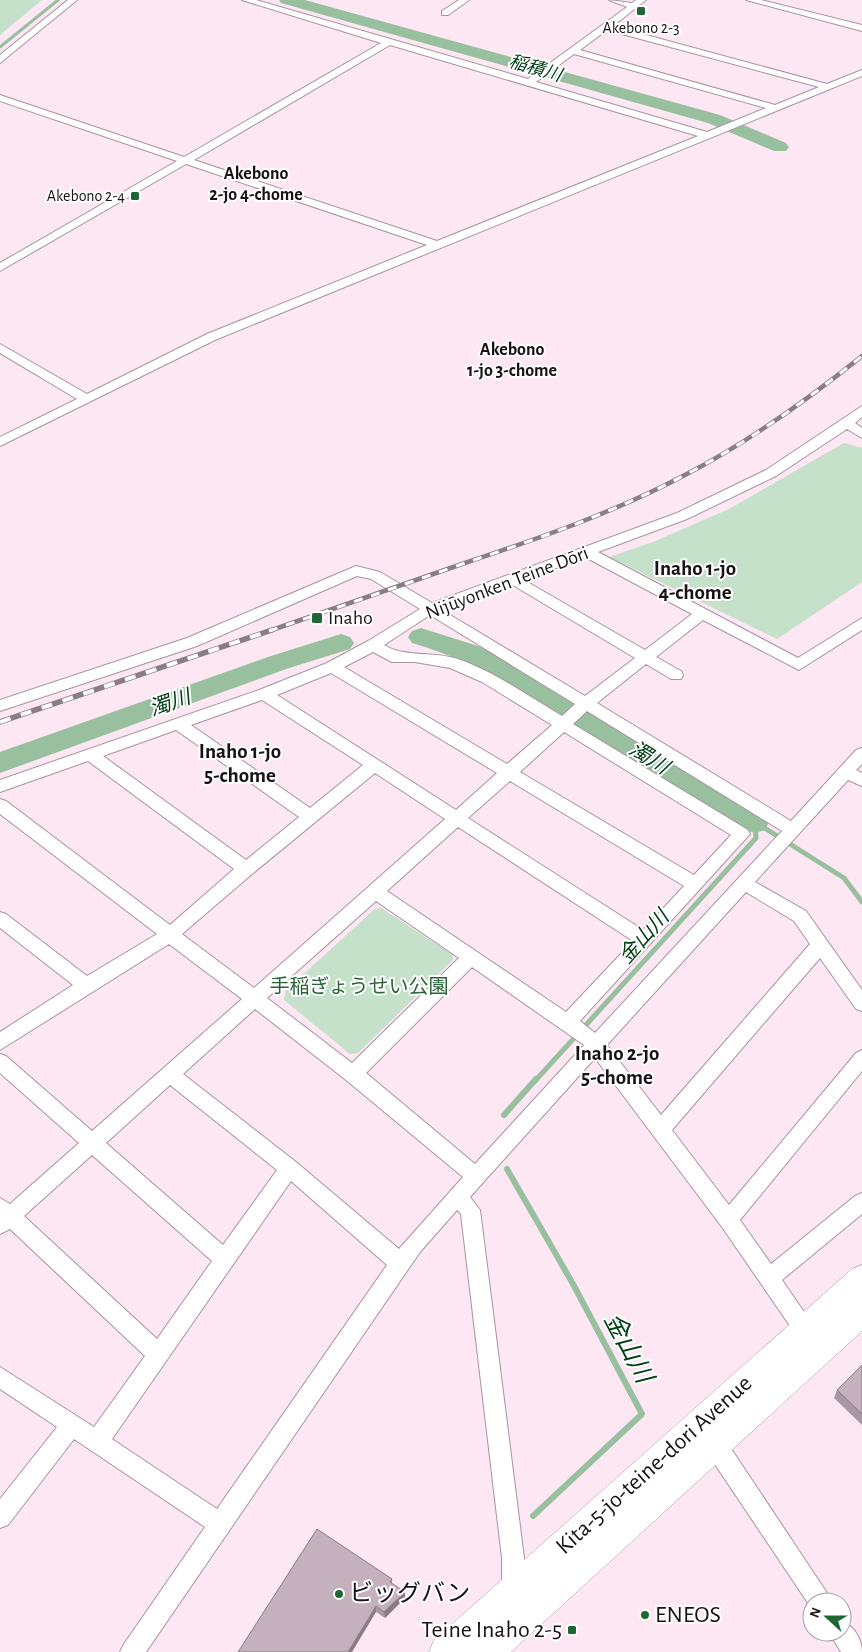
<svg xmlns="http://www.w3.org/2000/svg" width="862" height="1652" font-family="'Alegreya Sans','Noto Sans JP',sans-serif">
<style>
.green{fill:#c5e1c9}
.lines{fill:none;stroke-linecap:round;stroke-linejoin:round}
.stream-far2{stroke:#98bf9e;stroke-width:3}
.stream-far1{stroke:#98bf9e;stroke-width:5}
.stream{stroke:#98bf9e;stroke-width:6}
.river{fill:#98bf9e;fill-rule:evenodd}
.minor-casing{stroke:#a794a0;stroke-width:2}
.highway-casing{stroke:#a794a0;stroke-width:1}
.minor{fill:#fff;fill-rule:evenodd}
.highway{fill:#fff;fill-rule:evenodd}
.rail-far1-casing{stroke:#8b7d85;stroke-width:4.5}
.rail-casing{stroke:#8b7d85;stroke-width:5.5}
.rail-far1{stroke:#fff;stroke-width:3;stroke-dasharray:9;stroke-linecap:butt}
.rail{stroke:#fff;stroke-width:4;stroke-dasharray:11;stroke-linecap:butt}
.wall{fill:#a998a3}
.shaded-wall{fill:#8a7c84}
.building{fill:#c5b1bd;stroke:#8a7c84}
.poi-dot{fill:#1e6633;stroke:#fff;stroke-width:2}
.labels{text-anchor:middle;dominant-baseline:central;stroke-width:4;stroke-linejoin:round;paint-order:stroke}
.far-poi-label{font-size:16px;fill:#191216;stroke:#fff}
.far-water-label{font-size:18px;font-style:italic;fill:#004117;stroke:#fff}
.far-neighbourhood-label{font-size:18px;font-weight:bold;fill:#191216;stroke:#fff}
.street-label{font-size:20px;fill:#191216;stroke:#fff}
.poi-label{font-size:20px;fill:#191216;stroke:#fff;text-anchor:start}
.park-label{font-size:20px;fill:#296337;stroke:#fff}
.neighbourhood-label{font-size:21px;font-weight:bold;fill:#191216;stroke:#fff}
.water-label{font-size:21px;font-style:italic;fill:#004117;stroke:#fff}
.near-street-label{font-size:24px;fill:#191216;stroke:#fff}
.near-poi-label{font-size:24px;fill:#191216;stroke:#fff;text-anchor:start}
.near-water-label{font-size:25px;font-style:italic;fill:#004117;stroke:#fff}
</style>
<rect width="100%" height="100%" fill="#fce7f3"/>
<!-- green -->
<g class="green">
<polygon points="0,0 42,0 0,35"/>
<polygon points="844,443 862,448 862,582 777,639 609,557 653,542 729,509"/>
<polygon points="381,908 453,955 453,960 358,1053 350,1054 284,1000 286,990 375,909"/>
</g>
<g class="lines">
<!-- stream-far2 -->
<polyline class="stream-far2" points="0,47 58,0"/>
<!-- stream-far1 -->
<g class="stream-far1">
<polyline points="755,822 844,878 862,902"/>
<polyline points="535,1081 756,838 755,822"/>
</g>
<!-- stream -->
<g class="stream">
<polyline points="504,1115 536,1079"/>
<polyline points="507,1169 573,1284 642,1414 533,1516"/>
</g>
<!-- river -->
<g class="river">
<polygon points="279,0 305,0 720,115 786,143 789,147 786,151 774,151 708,123 281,3"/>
<path d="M421,628L478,646L523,668L765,814L769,822L765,830L755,833L745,830C693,798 641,766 590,734C532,698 478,662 412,643L408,637L412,631Z"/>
<polygon points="341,634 350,637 354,643 350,649 286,669 0,773 0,752 268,657"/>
</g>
<!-- minor casing -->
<g class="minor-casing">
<g id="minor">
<polygon points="68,0 77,0 0,63 0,55"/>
<path d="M242,0H256L528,79L627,7L609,0L632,3L636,0H646L613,26L827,84L862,70V76L215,340L0,446V437L77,399L0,353V344L87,394L207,334L427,245L186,164L0,271V263L177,161L0,101V95L184,157L381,43ZM607,30L819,87L775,105L580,50ZM390,45L698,136L437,241L194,160ZM574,54L766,108L707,132L536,82Z"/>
<polygon points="459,0 469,0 448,15 442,15 442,11"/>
<polygon points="746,0 761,0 862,25 862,31"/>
<path d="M862,406V417L855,423L862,428V438L847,429L776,476L687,519L598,552L798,658L862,618V630L799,670L703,620L656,657L681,671L683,675L681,679H671L646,664L597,703L791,821L856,750L862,748V764L856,770L862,773V786L848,780L755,882L806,911L862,990V1011L856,1009L820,958L672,1130L729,1205L856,1053L862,1050V1071L740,1220L771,1264L855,1196L862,1193V1214L782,1280L811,1322L814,1329L811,1336L804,1339L797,1336L722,1227L595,1058L470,1197L480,1210L524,1558L526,1592L522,1600L514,1604L506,1600L502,1592V1558L461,1214L457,1210L420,1252L146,1652H120L124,1644L205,1527L74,1439L8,1525L0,1528V1499L57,1427L0,1389V1367L94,1427L145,1356L10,1229L0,1234V1198L10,1204L79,1143L0,1073V1054L6,1056L92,1131L242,999L169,944L0,1050V1032L73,985L0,928V912L6,914L87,976L157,934L0,814V799L6,801L170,925L234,869L88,761L0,792V780L259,690L327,663L368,641L420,609L371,579L357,576L197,646L0,711V700L187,638L356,566L380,572L432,603L677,513L766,470ZM585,557L692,614L645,650L524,580ZM511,584L635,658L585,696L442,610ZM430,615L575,704L562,716C528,696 495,672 458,659C434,651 405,658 384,645ZM373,652L392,662H415L450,668L482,682L552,725L507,764L344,667ZM331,673L497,773L456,810L277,695ZM262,700L363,765L310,808L191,725ZM587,711L782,831L595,1033L580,1021L750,834L748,830L573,724ZM176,730L299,817L246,860L103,756ZM564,732L731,835L694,875L520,772ZM375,773L445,819L254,988L182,934L252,874ZM510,781L684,886L643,930L468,818ZM458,827L633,941L566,1012L387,891ZM746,892L794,921L810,944L661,1115L607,1045ZM376,901L459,958L352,1063L267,998ZM472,967L584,1045L475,1164L366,1073ZM255,1009L346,1080L463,1177L399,1249L296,1162L183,1074ZM170,1085L277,1170L223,1245L106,1143ZM92,1155L212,1261L157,1339L24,1216ZM291,1181L387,1265L217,1509L112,1439Z"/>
<polygon points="714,1432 722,1435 833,1602 812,1602 812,1609 706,1451 703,1443 706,1435"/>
<path d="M842,1621C854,1626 862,1639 862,1652H841L829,1632H842Z"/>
</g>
</g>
<!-- highway casing -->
<g class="highway-casing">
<polygon id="highway" points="862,1265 862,1331 511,1652 429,1652 434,1640 852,1269"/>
</g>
<!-- minor -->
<use href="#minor" class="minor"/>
<!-- highway -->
<use href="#highway" class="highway"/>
<!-- rail-far1 casing -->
<g class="rail-far1-casing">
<path id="rail-far1" d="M269,631C333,609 397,587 462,564C537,539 613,513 683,476C747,443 806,401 862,356"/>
</g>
<!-- rail casing -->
<g class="rail-casing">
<polyline id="rail" points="0,722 272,630"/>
</g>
<!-- rail-far1 -->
<use href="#rail-far1" class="rail-far1"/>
<!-- rail -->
<use href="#rail" class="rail"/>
</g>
<!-- wall -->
<g class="wall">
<polygon points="862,1365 862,1425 834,1398 837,1390"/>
<polygon points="392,1579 392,1584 405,1598 385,1618 376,1612 238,1652"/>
</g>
<!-- shaded-wall -->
<g class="shaded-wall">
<polygon points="405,1592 405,1598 385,1618 384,1612"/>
<polygon points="376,1606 376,1612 352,1652 348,1652"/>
</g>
<!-- building -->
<g class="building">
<polygon points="862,1365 862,1414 837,1390"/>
<polygon points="317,1529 392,1579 390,1582 405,1592 384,1612 376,1606 348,1652 238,1652"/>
</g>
<!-- markers -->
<g class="poi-dot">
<rect x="636" y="6" width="10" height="10" rx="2.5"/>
<rect x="130" y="191" width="10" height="10" rx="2.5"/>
<rect x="311" y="612" width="12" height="12" rx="2.5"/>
<circle cx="339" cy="1594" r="5"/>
<circle cx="645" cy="1615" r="5"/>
<rect x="567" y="1625" width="10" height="10" rx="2.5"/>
</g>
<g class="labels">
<!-- far-poi labels -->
<g class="far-poi-label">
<text x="641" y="28">Akebono 2-3</text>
<text x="125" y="196" text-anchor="end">Akebono 2-4</text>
</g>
<!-- far-water labels -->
<g class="far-water-label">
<text transform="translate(535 69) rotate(16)">稲積川</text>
</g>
<!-- far-neighbourhood labels -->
<g class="far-neighbourhood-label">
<text x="256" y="174">Akebono<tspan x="256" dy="21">2-jo 4-chome</tspan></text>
<text x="512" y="350">Akebono<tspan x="512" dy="21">1-jo 3-chome</tspan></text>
</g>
<!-- street labels -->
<g class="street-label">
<text transform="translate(507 583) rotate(-21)">Nijūyonken Teine Dōri</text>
</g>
<!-- poi labels -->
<g class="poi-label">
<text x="328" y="618">Inaho</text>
</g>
<!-- park labels -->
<g class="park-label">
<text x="359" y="987">手稲ぎょうせい公園</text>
</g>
<!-- neighbourhood labels -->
<g class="neighbourhood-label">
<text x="695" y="568">Inaho 1-jo<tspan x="695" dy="24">4-chome</tspan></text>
<text x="240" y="751">Inaho 1-jo<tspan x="240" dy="24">5-chome</tspan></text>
<text x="617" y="1053">Inaho 2-jo<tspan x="617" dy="24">5-chome</tspan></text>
</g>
<!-- water labels -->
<g class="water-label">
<text transform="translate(170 703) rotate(-19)">濁川</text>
<text transform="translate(649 758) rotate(32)">濁川</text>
<text transform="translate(644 937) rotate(-48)">金山川</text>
</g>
<!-- near-street labels -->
<g class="near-street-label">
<text transform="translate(654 1465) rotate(-42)">Kita-5-jo-teine-dori Avenue</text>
</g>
<!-- near-poi labels -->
<g class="near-poi-label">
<text x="349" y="1594">ビッグバン</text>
<text x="655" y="1615">ENEOS</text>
<text x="562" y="1630" text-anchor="end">Teine Inaho 2-5</text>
</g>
<!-- near-water labels -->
<g class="near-water-label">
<text transform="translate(628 1348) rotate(62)">金山川</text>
</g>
</g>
<!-- north arrow -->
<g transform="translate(827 1617) rotate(291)"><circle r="24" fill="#ffffff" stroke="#a3a0a2"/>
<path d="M0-4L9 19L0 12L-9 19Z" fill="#1e6633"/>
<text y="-8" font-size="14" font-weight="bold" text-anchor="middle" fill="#191216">N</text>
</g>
</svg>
